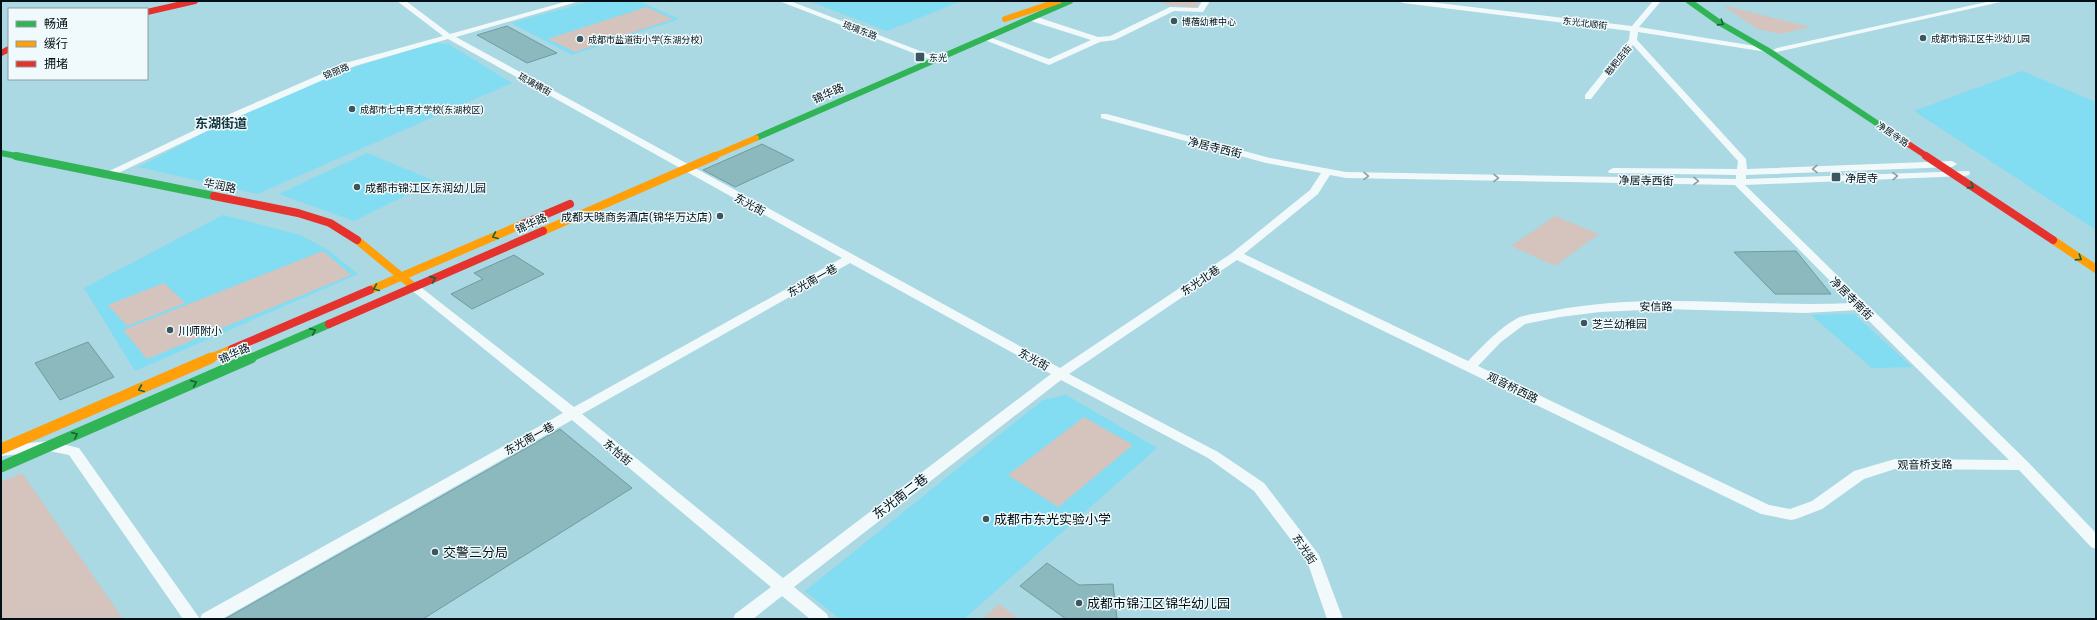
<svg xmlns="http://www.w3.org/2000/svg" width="2097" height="620" font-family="'Exo 2','Noto Sans SC',sans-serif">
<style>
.built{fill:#82dcf2}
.green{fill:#d5c3be}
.building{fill:#8cb9be;stroke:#729a9f}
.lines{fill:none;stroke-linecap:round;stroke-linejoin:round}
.street{fill:#f2f9fb;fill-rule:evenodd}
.fast-far2{stroke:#30b455;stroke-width:6}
.fast-far1{stroke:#30b455;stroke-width:8}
.fast{stroke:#30b455;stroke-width:11}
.slow-far2{stroke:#ff9f0a;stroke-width:6}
.slow-far1{stroke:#ff9f0a;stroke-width:8}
.slow{stroke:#ff9f0a;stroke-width:11}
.jam-far1{stroke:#e5322d;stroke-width:6}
.jam{stroke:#e5322d;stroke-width:8}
.oneway{stroke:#186236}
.oneway2{stroke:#919c9f}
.poi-dot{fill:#3b565e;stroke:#f0fafc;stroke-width:1.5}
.labels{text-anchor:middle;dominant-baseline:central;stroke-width:3;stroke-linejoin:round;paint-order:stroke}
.far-poi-label{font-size:9px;fill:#001016;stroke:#f0fafc;text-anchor:start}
.far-street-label{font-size:9px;fill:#001016;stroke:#f0fafc}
.street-label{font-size:11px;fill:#001016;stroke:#f0fafc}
.poi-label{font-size:11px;fill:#001016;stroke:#f0fafc;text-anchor:start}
.far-district-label{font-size:13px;font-weight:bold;fill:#133740;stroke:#f0fafc}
.near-street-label{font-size:13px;fill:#001016;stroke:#f0fafc}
.near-poi-label{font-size:13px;fill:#001016;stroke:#f0fafc;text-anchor:start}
</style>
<rect width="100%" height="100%" fill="#aad8e3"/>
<!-- built -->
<g class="built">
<polygon points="592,1 639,1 679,19 572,55 511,23"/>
<polygon points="809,1 961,1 887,31"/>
<polygon points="433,43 448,44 512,83 257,194 139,167 213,128 342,71"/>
<polygon points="2022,71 2096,102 2096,230 1914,111"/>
<polygon points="367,153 435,181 354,221 279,194"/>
<polygon points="223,215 300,235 328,250 358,274 135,371 84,288"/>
<polygon points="1854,314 1912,367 1872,368 1811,315"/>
<polygon points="1066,395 1157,448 964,619 840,619 805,591 1043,400"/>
</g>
<!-- green -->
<g class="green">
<polygon points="1158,1 1199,1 1196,8 1169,5"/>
<polygon points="1723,5 1810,27 1781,34 1757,29"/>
<polygon points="646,7 673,19 575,52 548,39"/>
<polygon points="1555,216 1599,234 1555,266 1511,246"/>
<polygon points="323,251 351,275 147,359 123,330"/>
<polygon points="164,283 185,303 127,326 108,305"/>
<polygon points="1084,417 1133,445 1058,507 1008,475"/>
<polygon points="22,473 123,619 1,619 1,482"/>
<polygon points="999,604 1019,619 982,619"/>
</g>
<!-- building -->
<g class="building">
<polygon points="507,26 557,53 527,63 477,35"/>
<polygon points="762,144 794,160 735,187 703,170"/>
<polygon points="1796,251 1831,294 1775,294 1734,252"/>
<polygon points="514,255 544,274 472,309 451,294 483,279 474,273"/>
<polygon points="88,342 114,377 60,400 35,363"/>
<polygon points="560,429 632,488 423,619 225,619"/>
<polygon points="1047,563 1079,585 1113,584 1117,619 1066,619 1020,586"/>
</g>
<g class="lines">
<!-- street -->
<g class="street">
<path d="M397,1H406L450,34L568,1H580L456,37L1060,368L1232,253L1310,190L1321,173L1266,163L1101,118V114H1107L1270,158L1346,172L1736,179V175L1609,173L1608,171L1613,168L1737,169L1738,161L1633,45L1591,99H1585V95L1629,40L1630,31L1403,3L1399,1H1422L1632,26L1653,1H1661L1639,27L1767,48L1771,50L1767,52L1638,32L1637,40L1746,159L1747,169L1952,161L1957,164L1952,167L1746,175V179L1969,171L1970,173L1969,175L1965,176L1745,185L2028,462L2096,533V549L2091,547L2019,470L1895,469L1864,479L1822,509L1796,519L1791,520L1761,514L1237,260L1069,374L1218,452L1264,483L1319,555L1343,619H1327L1307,561L1254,491L1208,458L1061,380L794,587L827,614L829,619H810L782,596L753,619H733L735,614L771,587L572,420L222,619H183L69,455L49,451L1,456V446L49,441L79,448L200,619L202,614L563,413L410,289L408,287L410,285H418L574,407L842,258L448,39L355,66L224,123L112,176H104L103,174L218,119L349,62L443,36ZM1330,175L1346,178L1735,185L1852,303C1752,308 1650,291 1551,311C1541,313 1525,314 1516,319C1497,330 1483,346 1468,361L1244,254L1318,194ZM850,263L1051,374L783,578L582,414ZM1664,309L1805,313L1858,310L2009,460L1895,459L1854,471L1812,501L1790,509L1769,505L1478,366L1501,342L1525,324L1560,317L1600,312Z"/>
<polygon points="779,1 790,1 941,59 934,61"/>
<polygon points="1202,1 1210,1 1203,12 1174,11 1115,40 1100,42 1049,65 982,39 989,37 1049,59 1091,40 1028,20 1028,16 1034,16 1098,37 1110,36 1170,7 1198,8"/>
<polygon points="1991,1 2005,1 1777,52 1773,50 1777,48"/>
</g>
<!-- fast-far2 -->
<g class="fast-far2">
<polyline points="1689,1 1720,23 1767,50 1887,130"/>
<polyline points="756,138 1070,1"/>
<polyline points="1,153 21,157"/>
</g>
<!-- fast-far1 -->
<g class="fast-far1">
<polyline points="16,156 214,196"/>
<polyline points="248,359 329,324"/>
</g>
<!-- fast -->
<polyline class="fast" points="1,467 251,358"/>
<!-- slow-far2 -->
<g class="slow-far2">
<polyline points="1005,19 1059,1"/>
<polyline points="712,157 756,138"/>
</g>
<!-- slow-far1 -->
<g class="slow-far1">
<polyline points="543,231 715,156"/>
<polyline points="357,240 414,287"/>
<polyline points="2053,240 2096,269"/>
<polyline points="370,290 523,224"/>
<polyline points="208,359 232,349"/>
</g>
<!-- slow -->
<polyline class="slow" points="1,449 211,358"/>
<!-- jam-far1 -->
<g class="jam-far1">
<polyline points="147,12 195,1"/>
<polyline points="1,53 9,49"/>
<polyline points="1887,130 1928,157"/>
</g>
<!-- jam -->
<g class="jam">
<polyline points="1926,156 2053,240"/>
<polyline points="214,196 298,213 330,223 357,240"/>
<polyline points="523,224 570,204"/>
<polyline points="329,324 543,231"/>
<polyline points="232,349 370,290"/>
</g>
</g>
<!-- one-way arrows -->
<defs><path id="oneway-chevron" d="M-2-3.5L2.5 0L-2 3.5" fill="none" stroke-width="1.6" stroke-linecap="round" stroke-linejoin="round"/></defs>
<g class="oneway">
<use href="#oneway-chevron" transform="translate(1721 23) rotate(32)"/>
<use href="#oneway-chevron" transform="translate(1971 186) rotate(33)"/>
<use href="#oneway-chevron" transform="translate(495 236) rotate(157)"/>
<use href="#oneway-chevron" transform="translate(2079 258) rotate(33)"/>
<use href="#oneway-chevron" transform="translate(433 279) rotate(-24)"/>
<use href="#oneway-chevron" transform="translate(376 288) rotate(157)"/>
<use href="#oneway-chevron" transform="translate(313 331) rotate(-24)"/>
<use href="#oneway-chevron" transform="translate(194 383) rotate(-24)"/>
<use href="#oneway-chevron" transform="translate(141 389) rotate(157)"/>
<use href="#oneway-chevron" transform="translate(75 435) rotate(-24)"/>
</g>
<g class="oneway2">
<use href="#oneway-chevron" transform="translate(1815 169) rotate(178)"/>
<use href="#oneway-chevron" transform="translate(1366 176) rotate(1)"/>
<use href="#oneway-chevron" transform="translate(1895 176) rotate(-3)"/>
<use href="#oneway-chevron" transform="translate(1496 178) rotate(1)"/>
<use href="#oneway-chevron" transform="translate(1696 181) rotate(1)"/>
</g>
<!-- markers -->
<g class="poi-dot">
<circle cx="1174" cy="21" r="4"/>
<circle cx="1923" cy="38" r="4"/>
<circle cx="580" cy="39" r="4"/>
<rect x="915" y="52" width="10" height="10" rx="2"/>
<circle cx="352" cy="109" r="4"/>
<rect x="1831" y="172" width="10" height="10" rx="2"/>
<circle cx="357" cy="187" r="4"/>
<circle cx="720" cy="216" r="4"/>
<circle cx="1584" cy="323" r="4"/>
<circle cx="170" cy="330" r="4"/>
<circle cx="986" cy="519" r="4"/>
<circle cx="435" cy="552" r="4"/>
<circle cx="1079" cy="603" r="4"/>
</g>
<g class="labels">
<!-- far-poi labels -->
<g class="far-poi-label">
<text x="1182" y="21">博蓓幼稚中心</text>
<text x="1931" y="38">成都市锦江区牛沙幼儿园</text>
<text x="588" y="39">成都市盐道街小学(东湖分校)</text>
<text x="929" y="57">东光</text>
<text x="360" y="109">成都市七中育才学校(东湖校区)</text>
</g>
<!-- far-street labels -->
<g class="far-street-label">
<text transform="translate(1585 23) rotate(7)">东光北顺街</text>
<text transform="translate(860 30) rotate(21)">琉璃东路</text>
<text transform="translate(1618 60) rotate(-51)">糍粑店街</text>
<text transform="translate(336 71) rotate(-22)">锦丽路</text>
<text transform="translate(535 84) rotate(29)">琉璃横街</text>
<text transform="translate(1893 134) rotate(34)">净居寺路</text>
</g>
<!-- street labels -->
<g class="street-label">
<text transform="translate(828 93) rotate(-24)">锦华路</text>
<text transform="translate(1215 147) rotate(14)">净居寺西街</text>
<text transform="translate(1646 180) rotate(1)">净居寺西街</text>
<text transform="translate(220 185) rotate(12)">华润路</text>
<text transform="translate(750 204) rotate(29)">东光街</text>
<text transform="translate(531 223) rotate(-24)">锦华路</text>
<text transform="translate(812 280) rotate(-29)">东光南一巷</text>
<text transform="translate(1200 280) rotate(-34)">东光北巷</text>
<text transform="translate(1852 298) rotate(45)">净居寺南街</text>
<text transform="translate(1656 306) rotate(-1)">安信路</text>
<text transform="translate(234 353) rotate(-24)">锦华路</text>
<text transform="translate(1034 359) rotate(29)">东光街</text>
<text transform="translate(1513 387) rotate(26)">观音桥西路</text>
<text transform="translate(529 438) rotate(-29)">东光南一巷</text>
<text transform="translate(618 452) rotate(40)">东怡街</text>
<text transform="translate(1925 464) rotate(-1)">观音桥支路</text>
<text transform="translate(1305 549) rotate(56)">东光街</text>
</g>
<!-- poi labels -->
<g class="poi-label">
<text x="1845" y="177">净居寺</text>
<text x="365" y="187">成都市锦江区东润幼儿园</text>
<text x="712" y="216" text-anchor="end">成都天晓商务酒店(锦华万达店)</text>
<text x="1592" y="323">芝兰幼稚园</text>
<text x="178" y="330">川师附小</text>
</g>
<!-- far-district labels -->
<g class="far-district-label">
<text x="221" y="123">东湖街道</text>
</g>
<!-- near-street labels -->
<g class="near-street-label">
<text transform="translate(900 496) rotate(-37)">东光南二巷</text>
</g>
<!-- near-poi labels -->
<g class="near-poi-label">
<text x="994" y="519">成都市东光实验小学</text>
<text x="443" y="552">交警三分局</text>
<text x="1087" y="603">成都市锦江区锦华幼儿园</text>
</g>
</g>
<!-- border -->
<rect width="2097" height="620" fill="none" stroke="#001016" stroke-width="4"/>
<!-- legend -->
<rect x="8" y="8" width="140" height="72" fill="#f0fafc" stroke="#909ca0"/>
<rect x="16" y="21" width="20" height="6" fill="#30b455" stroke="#909ca0"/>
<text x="44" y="28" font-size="12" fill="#001016">畅通</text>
<rect x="16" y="41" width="20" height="6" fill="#ff9f0a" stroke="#909ca0"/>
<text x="44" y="48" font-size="12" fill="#001016">缓行</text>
<rect x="16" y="61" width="20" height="6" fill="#e5322d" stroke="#909ca0"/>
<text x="44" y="68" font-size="12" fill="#001016">拥堵</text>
</svg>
